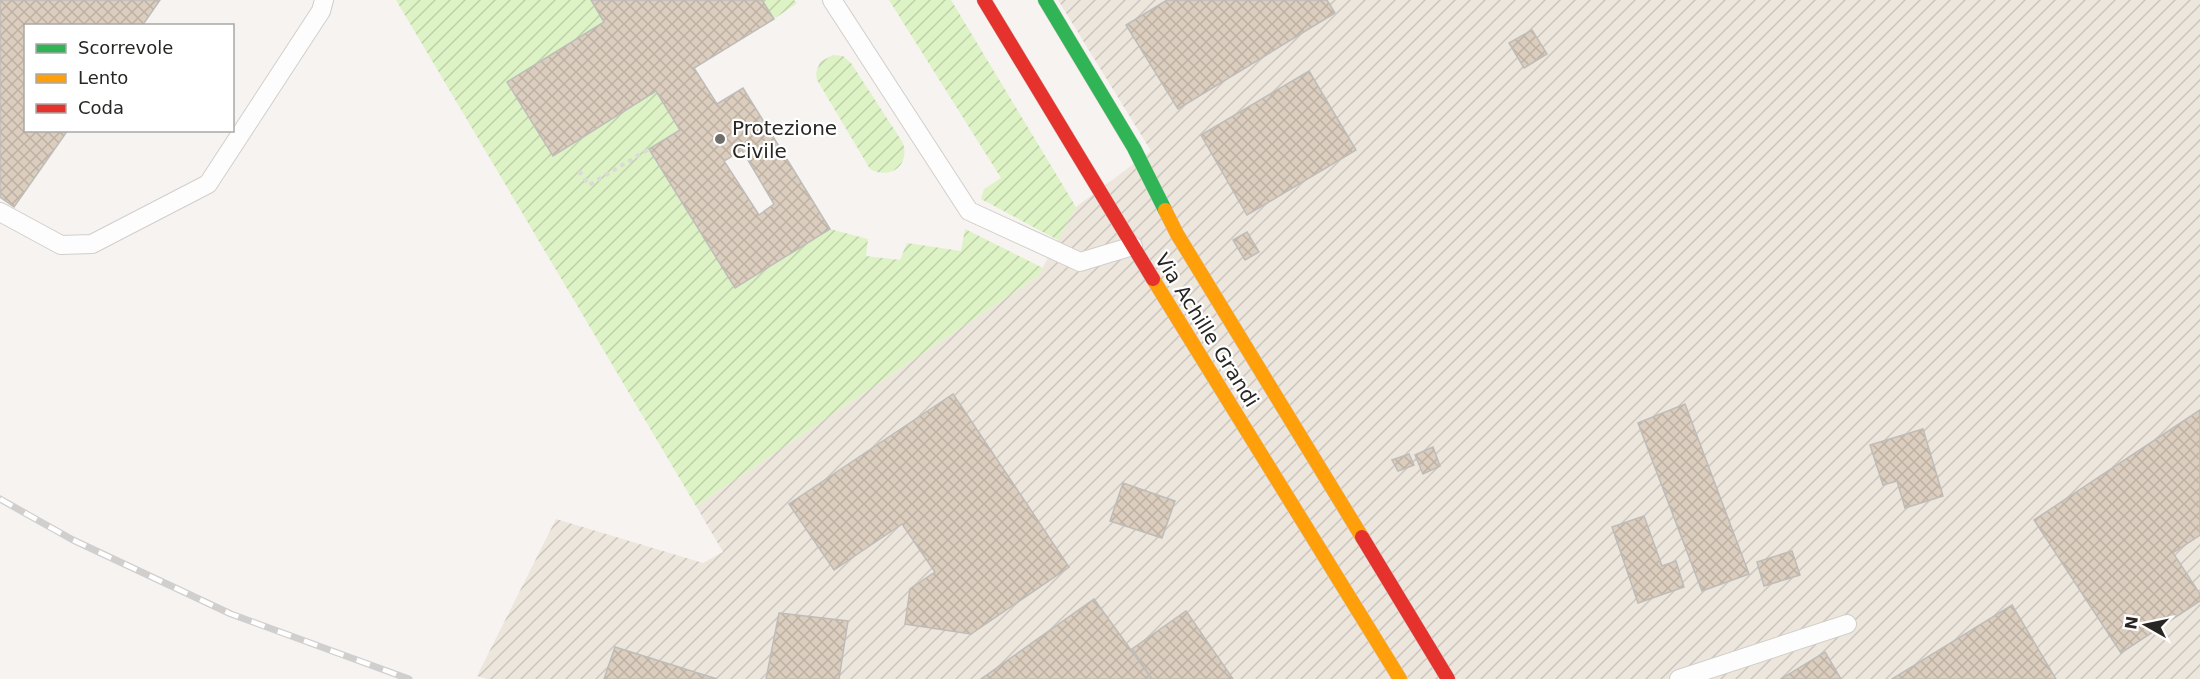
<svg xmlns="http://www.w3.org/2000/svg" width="2200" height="679" font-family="'DejaVu Sans',sans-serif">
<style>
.industrial{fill:url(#industrial-furrows)}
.garden{fill:url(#garden-furrows)}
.building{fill:url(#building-cross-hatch);stroke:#bebcb9;stroke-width:1.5;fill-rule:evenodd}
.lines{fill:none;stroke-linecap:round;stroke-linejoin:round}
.lane-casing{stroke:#d1cecb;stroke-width:20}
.fast-casing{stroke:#d1cecb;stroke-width:15}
.slow-casing{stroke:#d1cecb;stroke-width:15}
.jam-casing{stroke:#d1cecb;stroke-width:15}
.path{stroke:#dbdad8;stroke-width:4;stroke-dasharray:4.5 4.5;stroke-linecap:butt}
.lane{stroke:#fefdfd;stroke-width:18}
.fast{stroke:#30b455;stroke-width:14}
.slow{stroke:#ff9f0a;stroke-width:14}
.jam{stroke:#e5322d;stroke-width:14}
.rail-casing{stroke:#d0cfce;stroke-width:7}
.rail{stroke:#fff;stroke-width:4.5;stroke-dasharray:14;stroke-linecap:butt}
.poi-dot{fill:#706e6b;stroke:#fff;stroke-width:2}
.labels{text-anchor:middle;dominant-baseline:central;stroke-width:4.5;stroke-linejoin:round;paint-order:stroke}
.poi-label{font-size:20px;fill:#282623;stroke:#fff;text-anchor:start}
.street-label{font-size:20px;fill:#282623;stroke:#fff}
</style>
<defs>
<pattern id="industrial-furrows" width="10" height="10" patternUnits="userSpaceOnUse" patternTransform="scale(1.5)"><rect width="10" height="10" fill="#ede6dd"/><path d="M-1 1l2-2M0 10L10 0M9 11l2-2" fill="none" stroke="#cbc5bd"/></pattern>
<pattern id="garden-furrows" width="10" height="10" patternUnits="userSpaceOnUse" patternTransform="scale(1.5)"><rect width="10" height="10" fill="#ddf3c5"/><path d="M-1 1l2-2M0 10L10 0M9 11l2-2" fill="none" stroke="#bed0a9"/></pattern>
<pattern id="building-cross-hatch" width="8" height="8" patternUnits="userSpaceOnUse" patternTransform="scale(1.5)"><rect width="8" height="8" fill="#dccebe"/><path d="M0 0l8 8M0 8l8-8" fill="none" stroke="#bdb1a3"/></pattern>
</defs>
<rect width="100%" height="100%" fill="#f6f3f0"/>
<!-- industrial -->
<polygon class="industrial" points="1058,0 2200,0 2200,679 487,679 477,676 556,519 703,563 723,552 696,506 1038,276 1076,207 1151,151"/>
<!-- garden -->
<g class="garden">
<polygon points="396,0 591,0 604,22 507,82 553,156 656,91 680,130 649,149 735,287 830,229 868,239 866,256 900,260 907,243 961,251 965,229 1043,268 1038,276 696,506"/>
<polygon points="762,0 794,0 797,3 774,19"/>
<polygon points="889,0 951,0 1076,207 1058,240 981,199 984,189 1001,178"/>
<path d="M833,55L843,56L851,63L903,143C910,166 890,180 870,169L817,80L816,73L820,62Z"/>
</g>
<!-- building -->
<g class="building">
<polygon points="0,0 160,0 142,26 26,26 26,130 68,130 14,207 0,197"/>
<path d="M591,0H762L774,19L694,68L717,104L743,88L830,229L735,288L649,149L680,130L656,91L553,156L507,82L604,22ZM742,150L774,204L759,215L724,161Z"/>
<polygon points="1167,0 1327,0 1335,13 1178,109 1126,25"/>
<polygon points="1532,30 1547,54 1524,68 1509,43"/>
<polygon points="1309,71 1356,150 1247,215 1201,135"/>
<polygon points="1247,232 1259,252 1245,260 1233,240"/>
<polygon points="953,394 1069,567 971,634 905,624 910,589 935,572 902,524 834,570 789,504"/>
<polygon points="1685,404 1749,574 1702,591 1638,423"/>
<polygon points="2200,410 2200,535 2173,553 2200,594 2200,601 2121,653 2034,520"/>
<polygon points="1923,429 1943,496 1905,508 1897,481 1883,485 1870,445"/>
<polygon points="1433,447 1440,466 1423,474 1415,455"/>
<polygon points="1409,454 1414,465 1398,471 1392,460"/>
<polygon points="1123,483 1175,501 1162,538 1110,521"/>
<polygon points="1644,516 1662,566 1676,561 1684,587 1638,603 1612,527"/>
<polygon points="1792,551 1800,575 1764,586 1757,562"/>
<polygon points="1094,599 1152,679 981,679"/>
<polygon points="2012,605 2056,679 1892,679"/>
<polygon points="1186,611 1233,679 1152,679 1132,649"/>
<polygon points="779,613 848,621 839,679 766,679"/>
<polygon points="615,647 717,679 604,679"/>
<polygon points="1825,652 1841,679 1781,679"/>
</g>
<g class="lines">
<!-- lane casing -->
<g class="lane-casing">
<g id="lane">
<polyline points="832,0 969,211 1080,262 1133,246"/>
<polyline points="0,212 61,245 92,244 208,184 321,11 324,0"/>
<polyline points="1679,679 1847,624"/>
</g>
</g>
<!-- fast casing -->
<g class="fast-casing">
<polyline id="fast" points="1045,0 1134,148 1165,210"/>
</g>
<!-- slow casing -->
<g class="slow-casing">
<g id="slow">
<polyline points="1165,210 1177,234 1362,537"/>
<polyline points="1153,279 1400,679"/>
</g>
</g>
<!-- jam casing -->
<g class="jam-casing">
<g id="jam">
<polyline points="984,0 1153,279"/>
<polyline points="1362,537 1448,679"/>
</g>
</g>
<!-- path -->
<polyline class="path" points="579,171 589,185 649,149"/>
<!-- lane -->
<use href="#lane" class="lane"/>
<!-- fast -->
<use href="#fast" class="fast"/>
<!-- slow -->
<use href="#slow" class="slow"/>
<!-- jam -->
<use href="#jam" class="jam"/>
<!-- rail casing -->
<g class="rail-casing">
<polyline id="rail" points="0,499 73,540 231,614 409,679"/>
</g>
<!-- rail -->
<use href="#rail" class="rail"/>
</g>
<!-- markers -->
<circle class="poi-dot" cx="720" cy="139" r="6"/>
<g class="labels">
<!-- poi labels -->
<g class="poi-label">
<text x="732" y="128">Protezione<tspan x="732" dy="23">Civile</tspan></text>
</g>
<!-- street labels -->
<g class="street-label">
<text transform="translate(1207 330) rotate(58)">Via Achille Grandi</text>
</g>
</g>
<!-- legend -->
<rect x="24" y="24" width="210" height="108" fill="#ffffff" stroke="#a9a8a7" stroke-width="1.5"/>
<rect x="36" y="44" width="30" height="9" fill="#30b455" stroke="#a9a8a7" stroke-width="1.5"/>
<text x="78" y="54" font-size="18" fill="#282623">Scorrevole</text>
<rect x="36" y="74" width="30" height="9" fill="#ff9f0a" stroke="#a9a8a7" stroke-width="1.5"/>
<text x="78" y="84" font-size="18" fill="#282623">Lento</text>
<rect x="36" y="104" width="30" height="9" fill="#e5322d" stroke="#a9a8a7" stroke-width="1.5"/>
<text x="78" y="114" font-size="18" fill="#282623">Coda</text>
<!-- north arrow -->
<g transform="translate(2146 625) rotate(279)" stroke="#ffffff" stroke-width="4.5" paint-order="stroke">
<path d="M0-4.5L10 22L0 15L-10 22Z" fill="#282623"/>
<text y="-9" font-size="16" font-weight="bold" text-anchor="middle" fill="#282623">N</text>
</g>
</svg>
